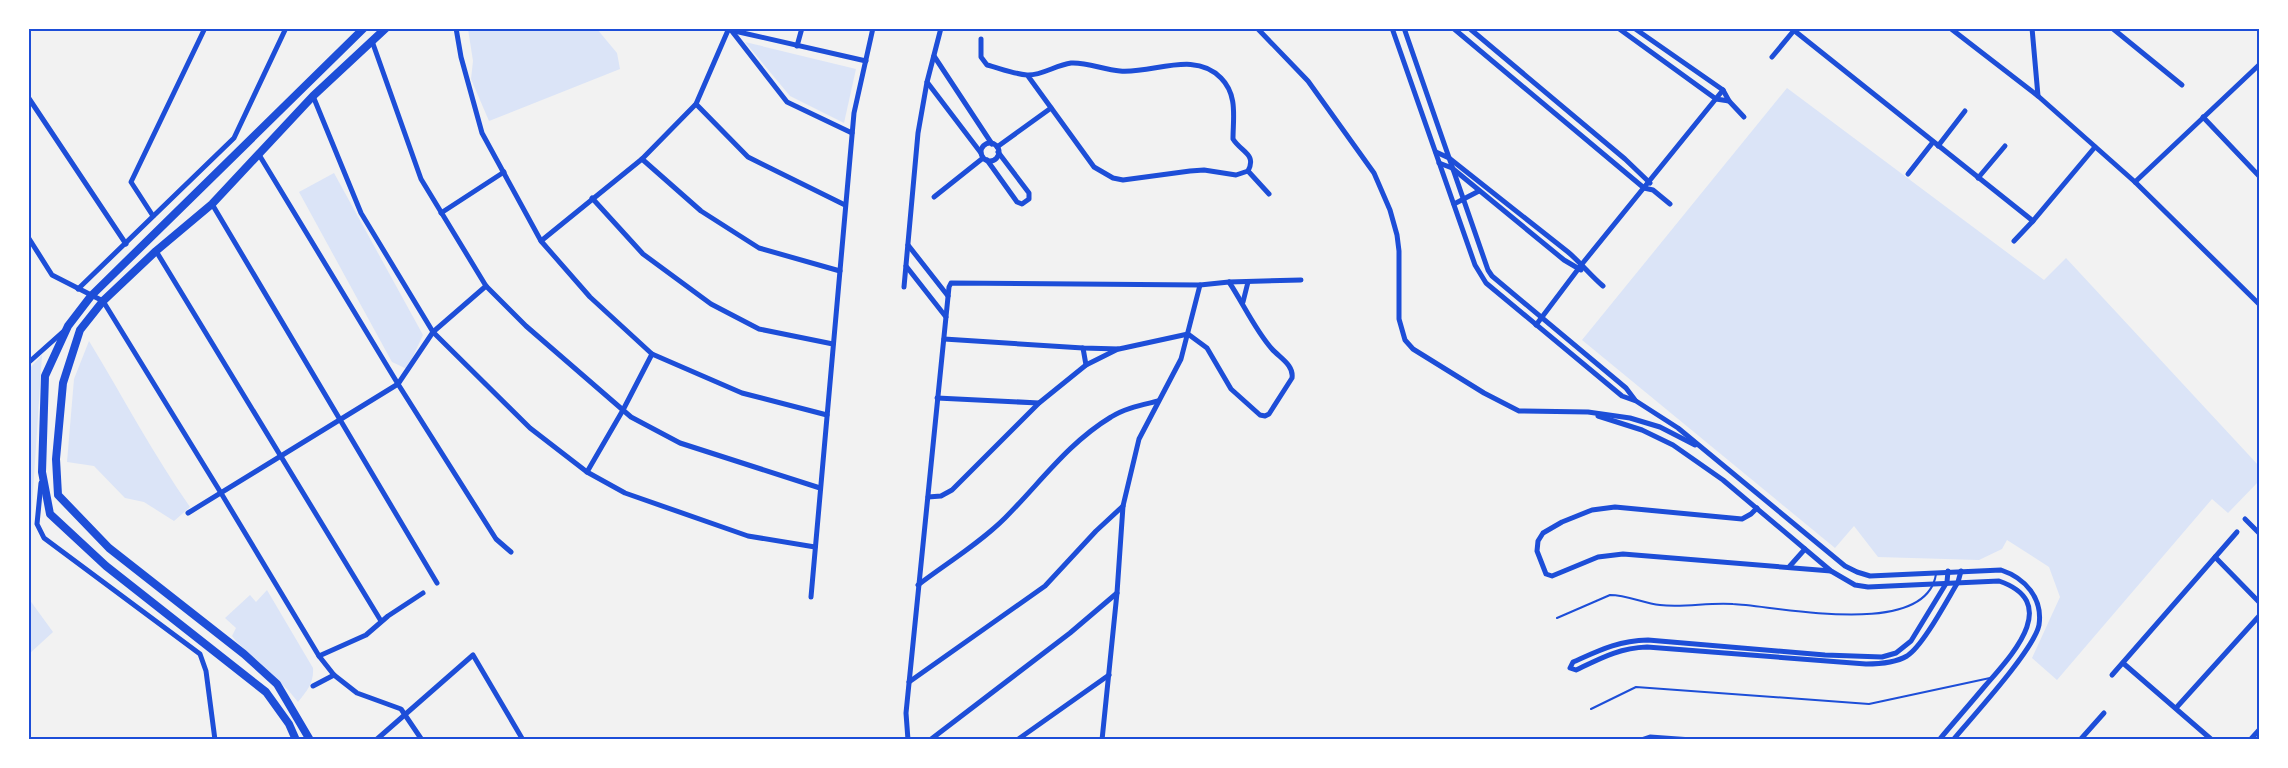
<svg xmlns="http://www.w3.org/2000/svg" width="2288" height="768" font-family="'Noto Sans',sans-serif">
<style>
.green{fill:#dbe4f7}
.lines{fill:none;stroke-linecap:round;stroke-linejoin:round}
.service{stroke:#1d4ed8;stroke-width:2}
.minor{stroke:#1d4ed8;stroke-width:5}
.primary{stroke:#1d4ed8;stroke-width:8}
.neatline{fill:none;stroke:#1d4ed8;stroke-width:2}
</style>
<rect width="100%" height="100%" fill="#f2f2f2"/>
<!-- green -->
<g class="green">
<polygon points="468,29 597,29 617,53 620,69 489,121 471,79 473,61"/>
<polygon points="745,42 856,69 844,123 790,96"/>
<polygon points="1787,88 2044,280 2066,258 2259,466 2259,481 2228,513 2212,499 2057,680 2032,658 2060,597 2049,567 2007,540 2002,549 1979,560 1878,557 1854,526 1835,548 1582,340"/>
<polygon points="334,173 423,335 407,369 392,362 299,192"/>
<path d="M89,341C123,397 153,454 190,507L174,521L144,502L125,498L94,466L67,462L74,379Z"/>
<polygon points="42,355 31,522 29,540 29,369"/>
<path d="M267,590L313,668C314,683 307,691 298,702L288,690L236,641L232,636L236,628L225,618L250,595L256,602Z"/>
<polygon points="29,599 53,632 29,654"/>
</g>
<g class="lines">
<!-- service -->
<g class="service">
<path d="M1557,618L1610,595C1627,595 1643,603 1660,605C1684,608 1709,602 1733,604C1778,606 1926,640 1936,574"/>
<polyline points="1591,709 1636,687 1869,704 1990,678"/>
</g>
<!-- minor -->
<g class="minor">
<polyline points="456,28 461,57 482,133 541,241 590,297 652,354 742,393 827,415"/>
<polyline points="1257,28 1308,81 1374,173 1390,210 1397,235 1399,251 1399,319 1405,340 1413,349 1484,393 1519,411 1588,412 1630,418 1660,427 1695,445"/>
<path d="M1392,28L1475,265L1486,283L1622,396L1636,401L1678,428L1845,566L1857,572L1870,576L2001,570C2025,578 2043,598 2039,625C2034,650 1972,717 1953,740"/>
<polyline points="1404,28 1488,270 1492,276 1626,388 1635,400"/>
<polyline points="1453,28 1644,188 1653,190 1670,204"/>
<polyline points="1469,28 1625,159 1650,183"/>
<polyline points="1618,28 1716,99 1729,101"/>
<polyline points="1634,28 1723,90 1729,101 1744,117"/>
<polyline points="1791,28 2033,221"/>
<polyline points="1950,28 2038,96 2135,182 2260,305"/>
<polyline points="2032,28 2038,96"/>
<polyline points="2112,28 2182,85"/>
<polyline points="730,30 866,61"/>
<polyline points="731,30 787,102 852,133"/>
<path d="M981,39V57L987,65C999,68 1014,74 1027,75C1041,76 1056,65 1071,63C1087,62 1104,70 1120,71C1153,74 1194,50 1221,78C1238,95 1233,118 1233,139C1241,152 1257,154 1248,171L1236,175L1204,170L1190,171L1123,180L1113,178L1094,167L1028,76"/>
<polyline points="372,41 421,179 486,286 526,326 631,417 680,443 820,488"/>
<polyline points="797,46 802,28"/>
<polyline points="934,56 992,144"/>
<polyline points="1772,57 1796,28"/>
<polyline points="927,82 981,153"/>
<polyline points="313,96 361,213 433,332 530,428 587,472 625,493 748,536 815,547"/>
<polyline points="28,97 126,244"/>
<polyline points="696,104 748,157 845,205"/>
<polyline points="2203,117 2260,177"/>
<circle cx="990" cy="152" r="9"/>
<polyline points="1938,146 1965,111"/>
<polyline points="997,147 1051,108"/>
<path d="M1436,152L1449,158L1568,252C1581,263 1590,275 1603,286"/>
<polyline points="258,153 398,384 496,539 511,552"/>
<polyline points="642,159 701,211 759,248 840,271"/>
<polyline points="987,160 1017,202 1022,204 1029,199 1029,193 998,152"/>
<polyline points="1439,163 1452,168 1564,260 1581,270"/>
<polyline points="1248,171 1269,194"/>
<polyline points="1908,174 1933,142"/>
<polyline points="1978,178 2005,146"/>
<polyline points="2135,182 2260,64"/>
<polyline points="934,197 983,158"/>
<polyline points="592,198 643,254 711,304 759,329 833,344"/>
<polyline points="212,204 437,583"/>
<polyline points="1454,204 1479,191"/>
<polyline points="441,213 504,172"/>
<polyline points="153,216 131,182 205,28"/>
<polyline points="28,237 52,275 103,301 221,493 319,656 334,675 357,693 401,709 422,740"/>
<polyline points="541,241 642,159 696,104 729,28"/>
<polyline points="2014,241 2033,221 2095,147"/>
<polyline points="908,245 948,296"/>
<polyline points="156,251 381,621"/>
<polyline points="906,266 946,317"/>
<polyline points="904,287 918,133 927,82 941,28"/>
<polyline points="78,289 234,138 286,28"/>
<polyline points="1243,302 1248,282"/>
<polyline points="1536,325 1582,264 1723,90"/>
<path d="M944,339L1083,348L1119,349L1188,334L1207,348L1231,389L1260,415L1265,416L1269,414L1292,378C1294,365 1280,358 1272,349C1255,330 1243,303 1229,282"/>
<polyline points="1083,348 1086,365"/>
<polyline points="28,363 65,330"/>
<polyline points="937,398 1039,403"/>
<path d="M1598,416L1642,430L1673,445L1723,480L1831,571L1855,585L1868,587L1999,581C2063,603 2010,657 1985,686C1970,704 1954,722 1939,740"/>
<polyline points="587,472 623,410 652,354"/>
<polyline points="41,483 37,524 44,538 200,654 206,671 215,740"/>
<polyline points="928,497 941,496 952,490 1039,403 1086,365 1118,349"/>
<polyline points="1757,508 1751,514 1742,519 1615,507 1592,510 1562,522 1543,533 1538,541 1537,551 1546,574 1552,576 1598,557 1623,554 1831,571"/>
<polyline points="188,513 398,384 433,332 486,286"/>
<polyline points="2245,519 2260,534"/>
<polyline points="2215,557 2260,603"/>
<polyline points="1789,567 1805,549"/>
<path d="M1948,571L1947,582L1911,641L1896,653L1882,657L1825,655L1648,640C1617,641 1600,650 1573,662L1570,668L1576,670C1601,658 1619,648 1647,647L1866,664C1879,664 1895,663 1907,656C1923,646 1947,600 1958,582L1961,571"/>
<path d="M918,585C947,563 980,543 1005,518C1040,483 1068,443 1111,417C1125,408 1142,405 1158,401"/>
<polyline points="811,597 854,113 873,28"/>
<polyline points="319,656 366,635 388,616 423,593"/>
<polyline points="2123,663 2212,740"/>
<polyline points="2112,675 2237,532"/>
<polyline points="909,682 1045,586 1096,531 1123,506"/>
<polyline points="313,686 334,675"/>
<polyline points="2176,708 2260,615"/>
<polyline points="376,740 473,655 523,740"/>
<polyline points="908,740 906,713 949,287 951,283 1200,285 1229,282 1301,280"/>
<polyline points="930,740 1070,633 1117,593"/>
<polyline points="1017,740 1109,675"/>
<polyline points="1102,740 1117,593 1123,506 1139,439 1181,359 1200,285"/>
<polyline points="1641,740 1650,737 1692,740"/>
<polyline points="2080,740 2104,713"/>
<polyline points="2250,740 2260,729"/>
</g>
<!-- primary -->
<g class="primary">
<polyline points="296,740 289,724 266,692 106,566 50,514 42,472 45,376 68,326 91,296 364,28"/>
<polyline points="310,740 277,684 244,654 109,548 58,495 56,459 63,383 80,330 103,301 156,251 212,204 313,96 386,28"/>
</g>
</g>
<!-- border -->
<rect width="2288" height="768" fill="none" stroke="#ffffff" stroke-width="60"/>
<rect x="30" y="30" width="2228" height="708" class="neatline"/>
</svg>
